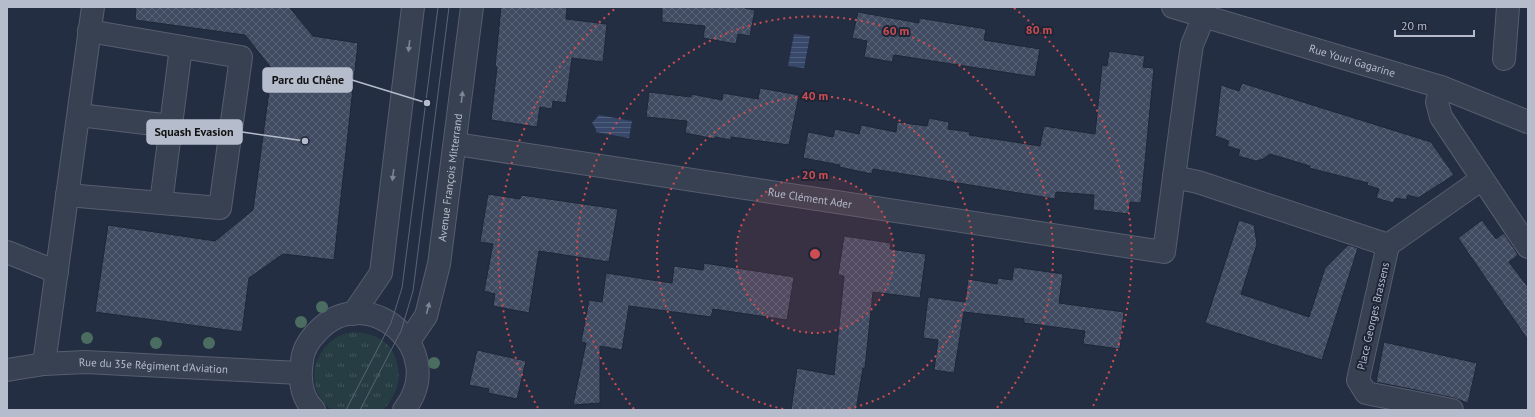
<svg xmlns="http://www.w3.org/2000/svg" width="1535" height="417" font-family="'PT Sans',sans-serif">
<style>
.grass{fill:url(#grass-tufts)}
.water{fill:url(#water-rules)}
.building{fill:url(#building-cross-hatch);stroke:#1f2738}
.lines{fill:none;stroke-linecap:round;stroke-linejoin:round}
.minor-casing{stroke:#565e6f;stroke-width:24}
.minor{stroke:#384151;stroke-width:22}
.tram{stroke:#5a6479;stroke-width:1}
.tree{fill:#4b6c61}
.oneway{fill:#7d8595}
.ring{fill:none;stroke:#ce4d51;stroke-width:2;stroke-dasharray:2 4}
.labels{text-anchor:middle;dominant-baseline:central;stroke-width:4;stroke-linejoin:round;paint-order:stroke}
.street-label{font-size:11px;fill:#b5bccc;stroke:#1d2537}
.centre{fill:#ce4d51;stroke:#1d2537;stroke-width:2}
.ring-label{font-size:12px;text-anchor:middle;font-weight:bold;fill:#ce4d51;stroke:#1d2537;stroke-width:4;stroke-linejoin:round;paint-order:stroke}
.leader{fill:none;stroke:#b5bccc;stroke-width:1.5}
.callout-dot{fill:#b5bccc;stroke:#1d2537;stroke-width:1.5}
.callout{fill:#b5bccc;stroke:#b5bccc;stroke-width:1.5}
.callout-label{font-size:12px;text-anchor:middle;font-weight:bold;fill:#111}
</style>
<defs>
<pattern id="grass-tufts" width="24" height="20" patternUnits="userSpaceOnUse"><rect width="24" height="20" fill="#263d43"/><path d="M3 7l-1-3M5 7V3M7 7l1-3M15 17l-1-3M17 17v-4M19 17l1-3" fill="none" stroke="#43575d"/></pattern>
<pattern id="water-rules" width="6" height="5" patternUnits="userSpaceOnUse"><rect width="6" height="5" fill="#37486a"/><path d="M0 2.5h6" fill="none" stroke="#52607e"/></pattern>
<pattern id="building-cross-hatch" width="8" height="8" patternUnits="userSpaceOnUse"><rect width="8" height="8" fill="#404b62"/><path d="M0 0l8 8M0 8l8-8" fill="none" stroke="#596377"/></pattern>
</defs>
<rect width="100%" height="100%" fill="#242e42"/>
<!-- grass -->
<path class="grass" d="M354,332C364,333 372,334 380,339C399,350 404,378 393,396C390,401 387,408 381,410C374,413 342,410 332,410C305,391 310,351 339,336C343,334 349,333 354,332Z"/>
<!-- water -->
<g class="water">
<polygon points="794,34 810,36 804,68 788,66"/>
<polygon points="599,115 632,121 629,138 596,132 596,129 592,123"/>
</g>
<!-- building -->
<g class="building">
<polygon points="136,7 289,7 313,36 358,43 334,260 283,254 249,278 242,332 95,312 108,225 215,241 253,210 272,69 245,35 135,20"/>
<polygon points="501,7 567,7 566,19 607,24 603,62 572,58 566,103 553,101 552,109 540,107 537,127 491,120 497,67 495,67"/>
<polygon points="662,7 740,7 755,10 750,36 738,34 736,44 703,38 705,26 662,22"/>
<polygon points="858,12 919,23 919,18 986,29 984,40 1040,49 1035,77 894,55 892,62 864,57 867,41 852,38"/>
<polygon points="1109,51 1145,56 1143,67 1154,68 1141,203 1130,202 1129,214 1093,210 1094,195 1056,192 1055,199 873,169 872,174 839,167 840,165 803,158 808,132 833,137 835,129 859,134 861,125 896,132 897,122 927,126 929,118 949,122 948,129 970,132 969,135 1040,146 1044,126 1095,134 1102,65 1107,66"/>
<polygon points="1242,83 1431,142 1454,175 1418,198 1408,195 1406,200 1396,198 1393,203 1376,198 1379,189 1367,185 1368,183 1309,168 1310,166 1270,154 1263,159 1256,161 1238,156 1240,150 1227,146 1229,141 1215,136 1221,85 1239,91"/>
<polygon points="760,88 799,95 789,145 731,137 731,140 715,137 715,139 685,133 687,121 646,117 649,92 691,97 691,94 722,100 723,93 758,99"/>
<polygon points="488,194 520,199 521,195 618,209 609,262 539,251 529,313 493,306 495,294 484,291 493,244 480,242"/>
<polygon points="1239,220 1254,225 1257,244 1241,294 1309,317 1325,268 1348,245 1358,248 1322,360 1205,323"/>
<polygon points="1482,220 1496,239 1504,233 1518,255 1509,262 1528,287 1528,340 1458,238"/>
<polygon points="844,236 891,243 890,249 926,254 920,298 873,292 865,368 863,368 856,410 791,410 797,368 834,375 844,276 838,275"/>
<polygon points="704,263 794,277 787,320 713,309 711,317 629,306 622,350 600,346 600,403 573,405 586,343 581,342 589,300 602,302 606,273 672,283 674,266 703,270"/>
<polygon points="1014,267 1063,274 1059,303 1124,312 1120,349 1083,344 1085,331 1024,323 1024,319 964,312 954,373 934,370 938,340 923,338 928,297 965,302 968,279 997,284 998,278 1012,280"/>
<polygon points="1384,342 1477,363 1468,403 1454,398 1376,382"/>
<polygon points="477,350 526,361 517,399 488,393 489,389 469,385"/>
</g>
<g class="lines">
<!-- minor casing -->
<g class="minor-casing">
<g id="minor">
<path id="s1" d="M1173,7L1441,87L1528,122"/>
<polyline points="1504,59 1508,7"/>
<polyline points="1441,87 1437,102 1441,117 1528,247"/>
<polyline points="79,115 171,126"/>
<path id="s2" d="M456,144L1164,252L1189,65L1192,45L1204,16"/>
<polyline points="1174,177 1198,182 1388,245 1482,179"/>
<polyline points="67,195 220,208 241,57 89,31"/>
<polyline points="161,203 181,47"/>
<polyline points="1388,245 1358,380 1366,393 1452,410"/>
<polyline points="7,252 57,272"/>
<polyline points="353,314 381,273 413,7"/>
<path id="s3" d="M409,341L426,316L439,264L472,7"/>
<polyline points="44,364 93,7"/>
<path id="s4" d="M7,370L44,364L85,362L300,373"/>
<path d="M314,410C301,397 299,379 302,361C303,350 309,340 317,332C366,278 451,350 404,410"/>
</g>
</g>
<!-- minor -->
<use href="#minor" class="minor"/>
<!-- tram -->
<g class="tram">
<polyline points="346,410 391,323 402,288 438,7"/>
<polyline points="360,410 401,331 413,291 449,7"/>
</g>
</g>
<!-- trees -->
<g class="tree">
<circle cx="322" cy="307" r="6"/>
<circle cx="301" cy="322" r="6"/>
<circle cx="87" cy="338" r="6"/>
<circle cx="156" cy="343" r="6"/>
<circle cx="209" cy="343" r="6"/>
<circle cx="434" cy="363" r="6"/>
</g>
<!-- one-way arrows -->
<defs><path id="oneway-solid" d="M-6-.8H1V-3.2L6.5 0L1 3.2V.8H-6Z"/></defs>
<g class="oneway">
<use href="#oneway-solid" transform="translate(409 46) rotate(97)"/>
<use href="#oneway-solid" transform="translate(462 97) rotate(-83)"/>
<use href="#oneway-solid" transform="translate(393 175) rotate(97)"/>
<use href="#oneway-solid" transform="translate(428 308) rotate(-76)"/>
</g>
<!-- distance rings -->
<circle cx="815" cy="254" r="79" fill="#ce4d51" fill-opacity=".12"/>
<g class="ring">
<circle cx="815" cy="254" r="79"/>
<path d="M789 410A158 158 0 1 1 841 410"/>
<path d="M634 409A238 238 0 1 1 996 409"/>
<path d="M538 408A317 317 0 0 1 616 8M1014 8A317 317 0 0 1 1092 408"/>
</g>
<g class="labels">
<!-- street labels -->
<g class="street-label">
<text stroke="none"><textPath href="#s1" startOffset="187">Rue Youri Gagarine</textPath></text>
<text stroke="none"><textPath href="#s3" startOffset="171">Avenue François Mitterrand</textPath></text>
<text stroke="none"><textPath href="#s2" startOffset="358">Rue Clément Ader</textPath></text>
<text transform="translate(1373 316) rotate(-77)">Place Georges Brassens</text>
<text stroke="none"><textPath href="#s4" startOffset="147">Rue du 35e Régiment d'Aviation</textPath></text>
</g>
</g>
<circle cx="815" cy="254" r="6" class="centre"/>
<g class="ring-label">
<text x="1039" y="34">80 m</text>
<text x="896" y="35">60 m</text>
<text x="815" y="100">40 m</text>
<text x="815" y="179">20 m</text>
</g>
<!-- callouts -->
<path class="leader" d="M427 103L352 80M305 141L242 132"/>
<g class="callout-dot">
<circle cx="427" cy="103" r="4"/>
<circle cx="305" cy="141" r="4"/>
</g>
<g class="callout">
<rect x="263" y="68" width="89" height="24" rx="4"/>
<rect x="147" y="120" width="95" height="24" rx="4"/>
</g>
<g class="callout-label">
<text x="308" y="84">Parc du Chêne</text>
<text x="194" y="136">Squash Evasion</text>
</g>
<!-- border -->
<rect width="1535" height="417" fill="none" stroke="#b5bccc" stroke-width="16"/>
<!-- scale -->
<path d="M1395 30v6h79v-6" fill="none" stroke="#b5bccc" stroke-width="2"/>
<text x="1401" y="30" font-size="12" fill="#b5bccc" stroke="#1d2537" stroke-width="3" paint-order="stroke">20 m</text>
</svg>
